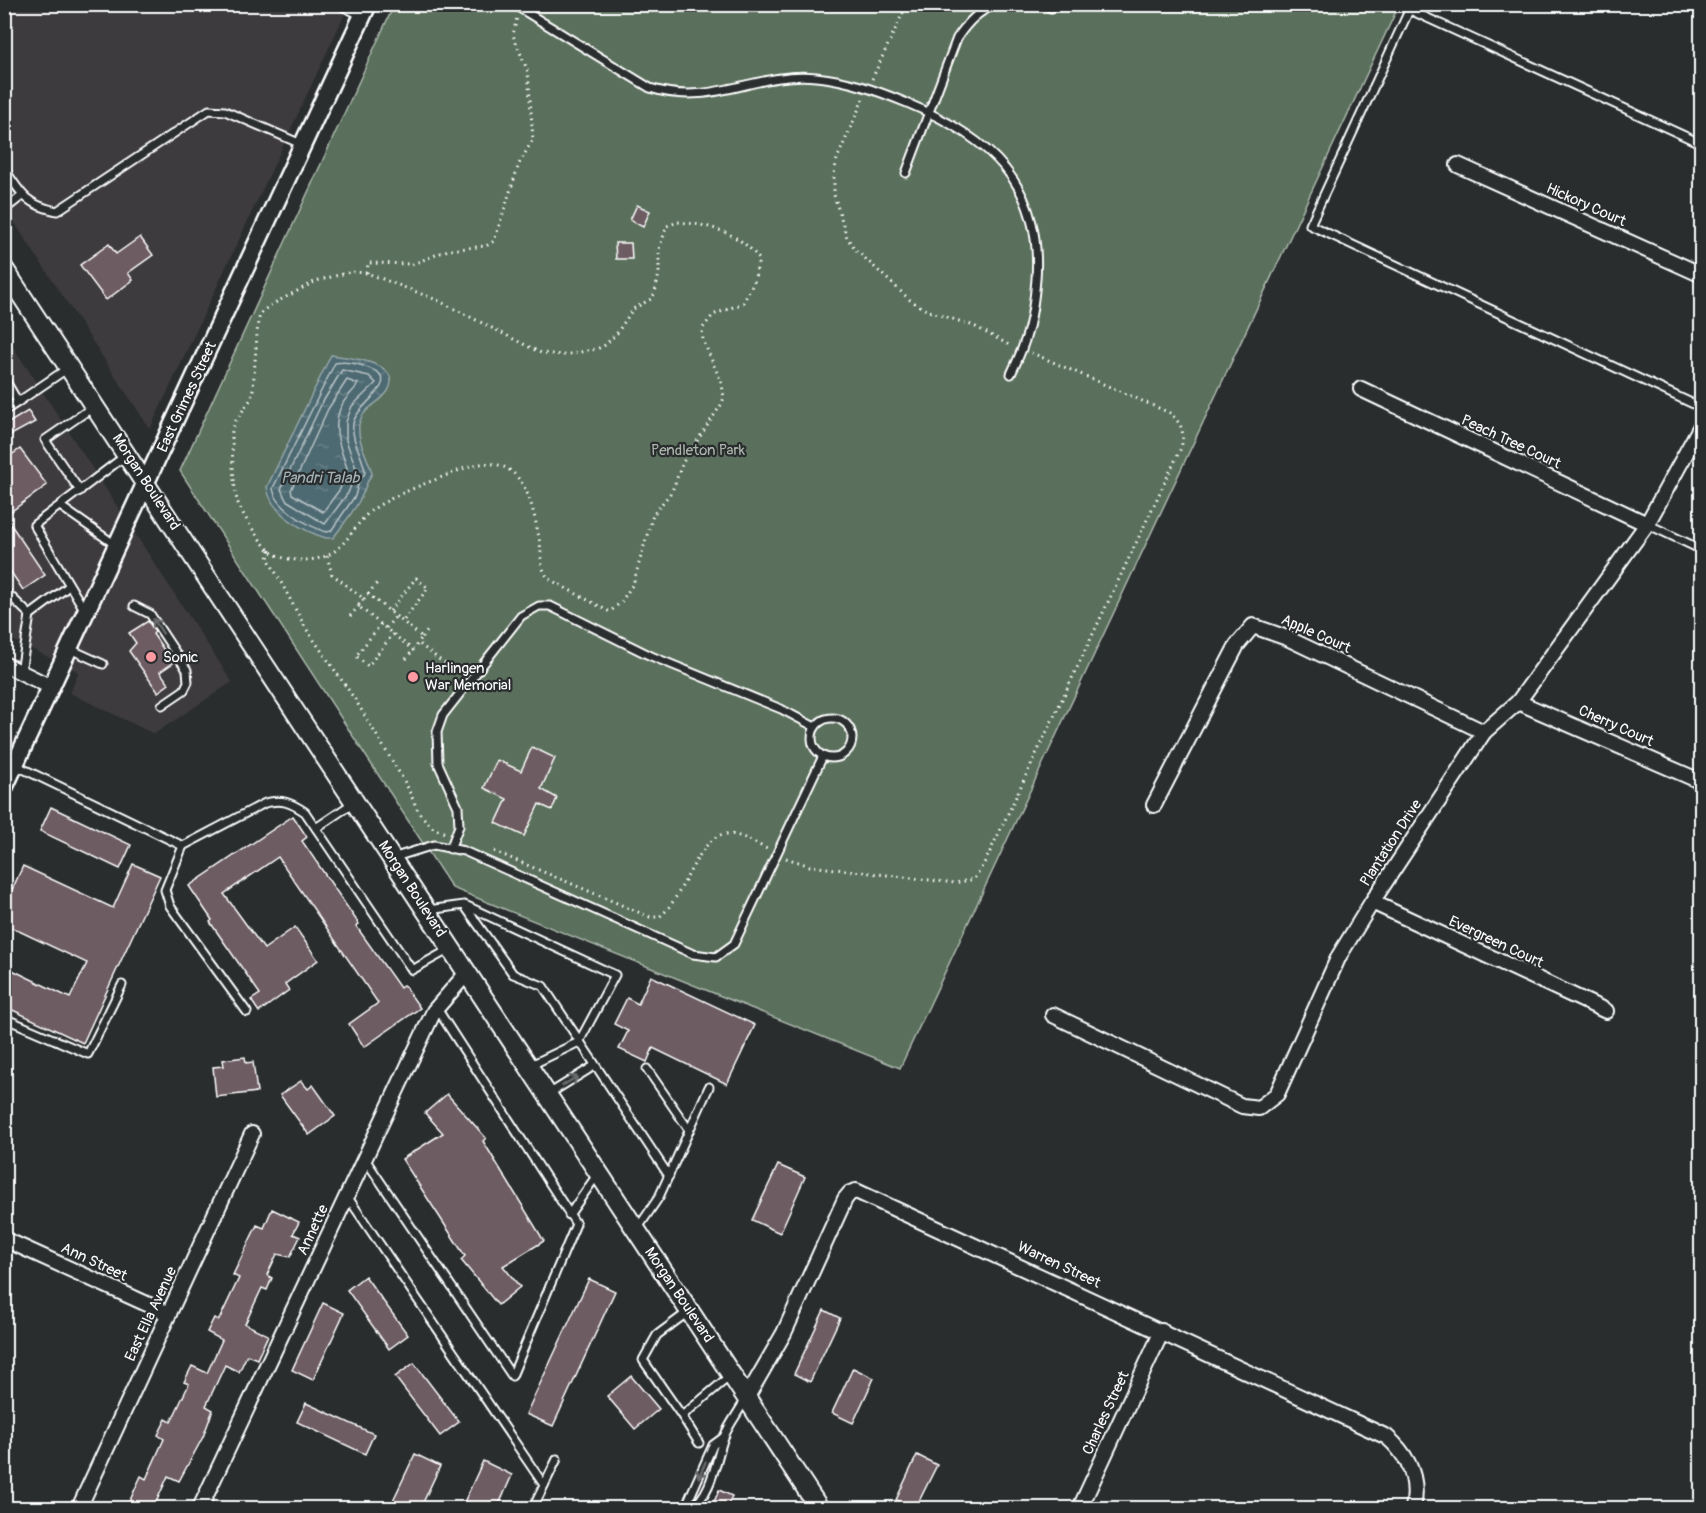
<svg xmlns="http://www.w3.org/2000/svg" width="1706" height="1513" font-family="Pangolin,sans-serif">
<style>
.built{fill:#3e3b3e}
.park{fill:#5a705c;stroke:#acb8ae;stroke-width:1.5}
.water{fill:url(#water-ripples);stroke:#95a6aa;stroke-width:1.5}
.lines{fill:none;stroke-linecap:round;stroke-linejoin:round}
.shore{stroke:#b8c3c7;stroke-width:1.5}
.building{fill:#6d5b62;stroke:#fff;stroke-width:1.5}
.service-casing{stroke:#fff;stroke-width:11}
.minor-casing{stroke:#fff;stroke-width:18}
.tertiary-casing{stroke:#fff;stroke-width:21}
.secondary-casing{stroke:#fff;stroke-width:22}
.path{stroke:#fff;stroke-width:3;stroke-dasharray:1.5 4.5;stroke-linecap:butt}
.service{stroke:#2a2d2e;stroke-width:7}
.minor{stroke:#2a2d2e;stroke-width:14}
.tertiary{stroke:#2a2d2e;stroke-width:16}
.secondary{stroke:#2a2d2e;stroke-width:18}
.oneway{stroke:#6a6c6d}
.poi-dot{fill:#ff9aa2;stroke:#2a2d2e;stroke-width:2}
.labels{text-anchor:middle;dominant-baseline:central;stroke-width:4.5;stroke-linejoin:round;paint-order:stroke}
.street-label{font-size:15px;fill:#fff;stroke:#2a2d2e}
.park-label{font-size:15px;fill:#acb8ae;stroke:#2a2d2e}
.poi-label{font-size:15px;fill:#fff;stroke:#2a2d2e;text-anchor:start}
.water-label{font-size:16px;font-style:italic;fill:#a6b4b8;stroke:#2a2d2e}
</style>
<defs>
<pattern id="water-ripples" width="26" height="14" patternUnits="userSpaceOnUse" patternTransform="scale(1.5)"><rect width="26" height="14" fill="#4e6a72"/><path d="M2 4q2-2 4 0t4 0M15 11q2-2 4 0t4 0" fill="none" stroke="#698087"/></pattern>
</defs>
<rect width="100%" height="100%" fill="#2a2d2e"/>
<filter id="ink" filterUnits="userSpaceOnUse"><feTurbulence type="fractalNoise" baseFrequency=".0167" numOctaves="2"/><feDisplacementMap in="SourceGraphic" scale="12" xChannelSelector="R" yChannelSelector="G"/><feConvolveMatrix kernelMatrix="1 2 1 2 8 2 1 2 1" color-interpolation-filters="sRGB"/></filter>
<g filter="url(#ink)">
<!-- built -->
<g class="built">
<polygon points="4,5 349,5 150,429 5,208"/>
<polygon points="4,333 232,682 154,734 70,693 79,672 5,636"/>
</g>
<!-- park -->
<polygon class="park" points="394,5 1399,5 900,1068 452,888 180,471"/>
<!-- water -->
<path class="water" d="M331,355C346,357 405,362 388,391C379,405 362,407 359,425C357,443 369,458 372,474C365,483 365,492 359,501C352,514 342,526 333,538H326C303,531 270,513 267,487Z"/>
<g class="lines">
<!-- shore -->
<g class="shore">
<path d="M335,363C346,361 360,364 371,369C404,383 357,402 353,424C351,443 364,456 365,473L359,481L355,496L331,531L327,532C309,527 275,507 273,488Z"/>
<polygon points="342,370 369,376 376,383 352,406 346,422 346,440 357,471 348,493 325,524 286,500 281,489 321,405"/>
<path d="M347,380L358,384C354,391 347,396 343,403C330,425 340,447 347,468L340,489L323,512L292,494L291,490L328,409Z"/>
</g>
</g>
<!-- building -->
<g class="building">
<polygon points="637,205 650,211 643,227 630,220"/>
<polygon points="140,237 153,255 128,273 133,280 106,300 80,265 109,244 116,254"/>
<polygon points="615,243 631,243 632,259 616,259"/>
<polygon points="28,411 35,422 11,435 5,425"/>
<polygon points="20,449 47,485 5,516 45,575 23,590 4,562 4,460"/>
<polygon points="148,621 155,632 153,634 173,663 160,672 169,684 158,692 129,651 136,643 129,633"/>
<polygon points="532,747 555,758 541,789 557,798 552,810 539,804 524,836 496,823 507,799 484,788 497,760 521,771"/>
<polygon points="51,807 131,845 120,869 40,831"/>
<polygon points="293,816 307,837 302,841 359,924 356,926 400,988 404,985 420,1008 364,1047 349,1024 378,1003 278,857 224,894 264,949 295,927 318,960 285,984 289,990 259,1012 251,1000 260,994 210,922 212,920 189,886"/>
<polygon points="133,864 160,876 83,1043 4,1006 4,966 70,998 87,963 4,924 4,907 23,866 113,908"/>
<polygon points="651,976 755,1025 727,1084 653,1048 647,1062 619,1049 628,1031 614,1024 627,998 638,1004"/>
<polygon points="245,1057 246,1063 253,1062 257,1092 216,1097 213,1067 224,1066 223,1060"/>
<polygon points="301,1081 308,1089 313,1085 335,1116 309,1135 280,1095"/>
<polygon points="447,1094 486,1138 483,1141 544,1241 503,1266 520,1287 498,1305 461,1260 465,1256 402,1159 443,1133 425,1113"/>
<polygon points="778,1165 805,1177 780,1233 752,1220"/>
<polygon points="272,1209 299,1222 293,1234 300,1237 290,1257 277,1254 267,1275 272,1278 267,1290 262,1288 245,1324 268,1335 257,1359 247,1355 239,1372 225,1365 206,1406 213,1410 203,1437 179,1481 168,1476 153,1509 126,1509 141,1476 146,1479 164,1439 158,1435 166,1419 171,1422 189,1384 184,1382 192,1366 207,1373 222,1340 207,1332 214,1318 219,1320 239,1278 233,1275 257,1225 264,1228"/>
<polygon points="365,1276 408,1335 389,1349 347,1290"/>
<polygon points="589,1279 615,1291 553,1426 526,1414"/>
<polygon points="323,1303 344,1313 313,1380 292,1370"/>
<polygon points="824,1310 840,1318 810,1382 794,1374"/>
<polygon points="414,1363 459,1422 440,1436 395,1377"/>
<polygon points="853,1368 874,1378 853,1423 832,1413"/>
<polygon points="631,1376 659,1409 635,1429 607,1396"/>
<polygon points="306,1403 374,1434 365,1454 297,1422"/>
<polygon points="415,1454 440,1466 420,1509 389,1509"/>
<polygon points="917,1455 937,1465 915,1509 896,1500"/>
<polygon points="483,1461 512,1475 497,1509 461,1509"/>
<polygon points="719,1490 732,1496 726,1509 711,1509"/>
</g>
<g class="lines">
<!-- service casing -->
<g class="service-casing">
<g id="service">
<polyline points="338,4 363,16"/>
<path d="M513,4L650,88C712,108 756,71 816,77C848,80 878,91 907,103C989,137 1043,184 1036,279C1033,318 1028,339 1011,374"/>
<polyline points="1045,4 1051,8"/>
<polyline points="1412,4 1310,225 1702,408"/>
<polyline points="1410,10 1702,144"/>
<path d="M4,168C21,194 26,205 57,211L209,110L225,111L301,144"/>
<path d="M906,173L957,38C968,22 978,11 997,4"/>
<polyline points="4,210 22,196"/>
<polyline points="4,298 17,289"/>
<polyline points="4,378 18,402 4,411"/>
<polyline points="18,402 68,368"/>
<polyline points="80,491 45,440 93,407"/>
<polyline points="60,506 117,546"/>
<polyline points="1647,524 1702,550"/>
<polyline points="4,590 30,615 21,672"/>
<polyline points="134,606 150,614 187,670 188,682 184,690 162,705"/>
<polyline points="85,611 34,525 125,456"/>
<polyline points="30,615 69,586"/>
<polyline points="70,649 103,664"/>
<circle cx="832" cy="738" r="20"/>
<polyline points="15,765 183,846"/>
<polyline points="316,828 353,803"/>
<polyline points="450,849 459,826 458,807 438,763 437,732 443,715 521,616 539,606 550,606 651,656 781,709 815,727"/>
<polyline points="392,858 434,845 464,851 693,954 716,957 734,944 823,756"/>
<polyline points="467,906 615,975 579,1042 529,1066"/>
<polyline points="428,910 464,905 513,974 543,986 669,1176"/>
<path d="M247,1012L170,906L165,890L183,846L265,803C282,799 290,802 305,812L412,970L450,949"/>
<polyline points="4,1018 88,1054 122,985"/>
<polyline points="647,1069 689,1130"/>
<polyline points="547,1095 594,1066"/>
<polyline points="365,1159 512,1376 576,1224 436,1007"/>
<polyline points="347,1196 544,1485"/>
<polyline points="569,1215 597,1175"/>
<polyline points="638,1228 659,1197 709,1087"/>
<polyline points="688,1312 657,1335 643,1360 682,1416 731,1375"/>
<polyline points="682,1416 699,1443"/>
<polyline points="533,1508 557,1459"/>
<polyline points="689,1508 689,1499 713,1445 724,1437"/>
<path d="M691,1508C712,1495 716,1459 724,1437C729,1424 739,1412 745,1400"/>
</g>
</g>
<!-- minor casing -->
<g class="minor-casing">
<g id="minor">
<polyline points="1697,4 1702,6"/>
<polyline points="1458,165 1702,275"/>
<polyline points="1361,389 1647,524"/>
<polyline points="4,664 51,687"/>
<polyline points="1518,702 1702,782"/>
<polyline points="1154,805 1237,645 1253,626 1287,638 1484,732"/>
<polyline points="1372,902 1606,1011"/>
<polyline points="1053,1015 1242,1106 1259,1108 1277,1094 1339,956 1372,902 1484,732 1518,702 1647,524 1702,424"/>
<polyline points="4,1239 169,1314"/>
<path d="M747,1397L784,1333L845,1199L850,1193L856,1191L1387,1437C1409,1456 1419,1480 1413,1508"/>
<polyline points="79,1508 252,1134"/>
<polyline points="200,1508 434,1011 466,974"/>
<polyline points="1080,1508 1162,1331"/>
</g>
</g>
<!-- tertiary casing -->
<g class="tertiary-casing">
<polyline id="tertiary" points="4,788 368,4"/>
</g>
<!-- secondary casing -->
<g class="secondary-casing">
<polyline id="secondary" points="4,269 819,1508"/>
</g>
<!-- path -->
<g class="path">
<polyline points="872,79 907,4"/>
<polyline points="863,99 837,159 834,174 834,195 847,238 857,251 910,300 926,310 974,326 1011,346"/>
<path d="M678,222C710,225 739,232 759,259L754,282L743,303L713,315L702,329L703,340L722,384L724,398L721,405L683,462L672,491L653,515L633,584L621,602L610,612L549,579C539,567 542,557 540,543C532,502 524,452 470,466C439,479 406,489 378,506C357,518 350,543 330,554C316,562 291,562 276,555C265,551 240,512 237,500C233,483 232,450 232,432L235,422L251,399L253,389L258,321L261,313L269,306L316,281L350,272L367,273L437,300L541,353L564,355L597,349L605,345L617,333L633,309L651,299L655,293L659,273V249L667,226Z"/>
<polyline points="367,273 368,263 413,264 448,250 486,246 494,241 519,164 533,139 528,72 513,35 517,17"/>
<polyline points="270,550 268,558 305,627 356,701 406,784 419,813 433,828 445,833"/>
<polyline points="327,556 332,574 364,599 358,606 413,650 418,643 449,667"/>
<polyline points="368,594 377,583"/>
<polyline points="364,599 368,594 422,637 418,643"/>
<polyline points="390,611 416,578 428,588 403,621"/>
<polyline points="350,616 359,606"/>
<polyline points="381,624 356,656 368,666 393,634"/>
<polyline points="386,628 396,616"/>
<polyline points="422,637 430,628"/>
<polyline points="406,659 413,650"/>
<path d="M494,851L650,917H659C682,902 698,836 725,834C740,833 756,844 769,850"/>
<path d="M786,858L810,866L955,883L974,879L986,860L1181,448C1185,432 1182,424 1170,413L1032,353"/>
</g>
<!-- service -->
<use href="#service" class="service"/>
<!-- minor -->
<use href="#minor" class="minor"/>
<!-- tertiary -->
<use href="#tertiary" class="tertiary"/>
<!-- secondary -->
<use href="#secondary" class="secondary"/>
</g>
<!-- one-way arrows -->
<defs><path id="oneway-shaft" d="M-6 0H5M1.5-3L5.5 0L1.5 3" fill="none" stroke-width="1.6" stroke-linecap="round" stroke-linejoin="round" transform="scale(1.5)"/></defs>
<g class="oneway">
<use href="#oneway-shaft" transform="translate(158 626) rotate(-123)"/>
<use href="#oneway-shaft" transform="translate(570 1081) rotate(-32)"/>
<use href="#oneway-shaft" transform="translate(702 1470) rotate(114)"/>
</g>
</g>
<!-- markers -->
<g class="poi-dot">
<circle cx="151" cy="657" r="6"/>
<circle cx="413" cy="677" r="6"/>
</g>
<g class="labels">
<!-- street labels -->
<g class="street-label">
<text transform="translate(1586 205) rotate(24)">Hickory Court</text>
<text transform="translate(187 397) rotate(-65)">East Grimes Street</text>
<text transform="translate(1511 442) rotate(25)">Peach Tree Court</text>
<text transform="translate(146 482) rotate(57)">Morgan Boulevard</text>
<text transform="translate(1316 634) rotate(24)">Apple Court</text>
<text transform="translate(1616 726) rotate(24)">Cherry Court</text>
<text transform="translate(1391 843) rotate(-57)">Plantation Drive</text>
<text transform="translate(412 889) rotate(57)">Morgan Boulevard</text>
<text transform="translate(1496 942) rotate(25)">Evergreen Court</text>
<text transform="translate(313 1230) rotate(-65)">Annette</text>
<text transform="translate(94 1262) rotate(25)">Ann Street</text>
<text transform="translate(1059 1265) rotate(25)">Warren Street</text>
<text transform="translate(679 1295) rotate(56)">Morgan Boulevard</text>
<text transform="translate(151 1314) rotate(-65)">East Ella Avenue</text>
<text transform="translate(1106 1413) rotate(-65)">Charles Street</text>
</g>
<!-- park labels -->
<g class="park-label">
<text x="698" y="450">Pendleton Park</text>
</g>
<!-- poi labels -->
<g class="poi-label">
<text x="163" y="657">Sonic</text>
<text x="425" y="668">Harlingen<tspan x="425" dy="17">War Memorial</tspan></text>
</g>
<!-- water labels -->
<g class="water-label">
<text x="320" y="478">Pandri Talab</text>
</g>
</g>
<!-- margin -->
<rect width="1706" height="1513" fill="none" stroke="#2a2d2e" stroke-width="24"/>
<rect x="12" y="12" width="1682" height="1489" fill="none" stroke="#fff" stroke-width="2" filter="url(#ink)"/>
</svg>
